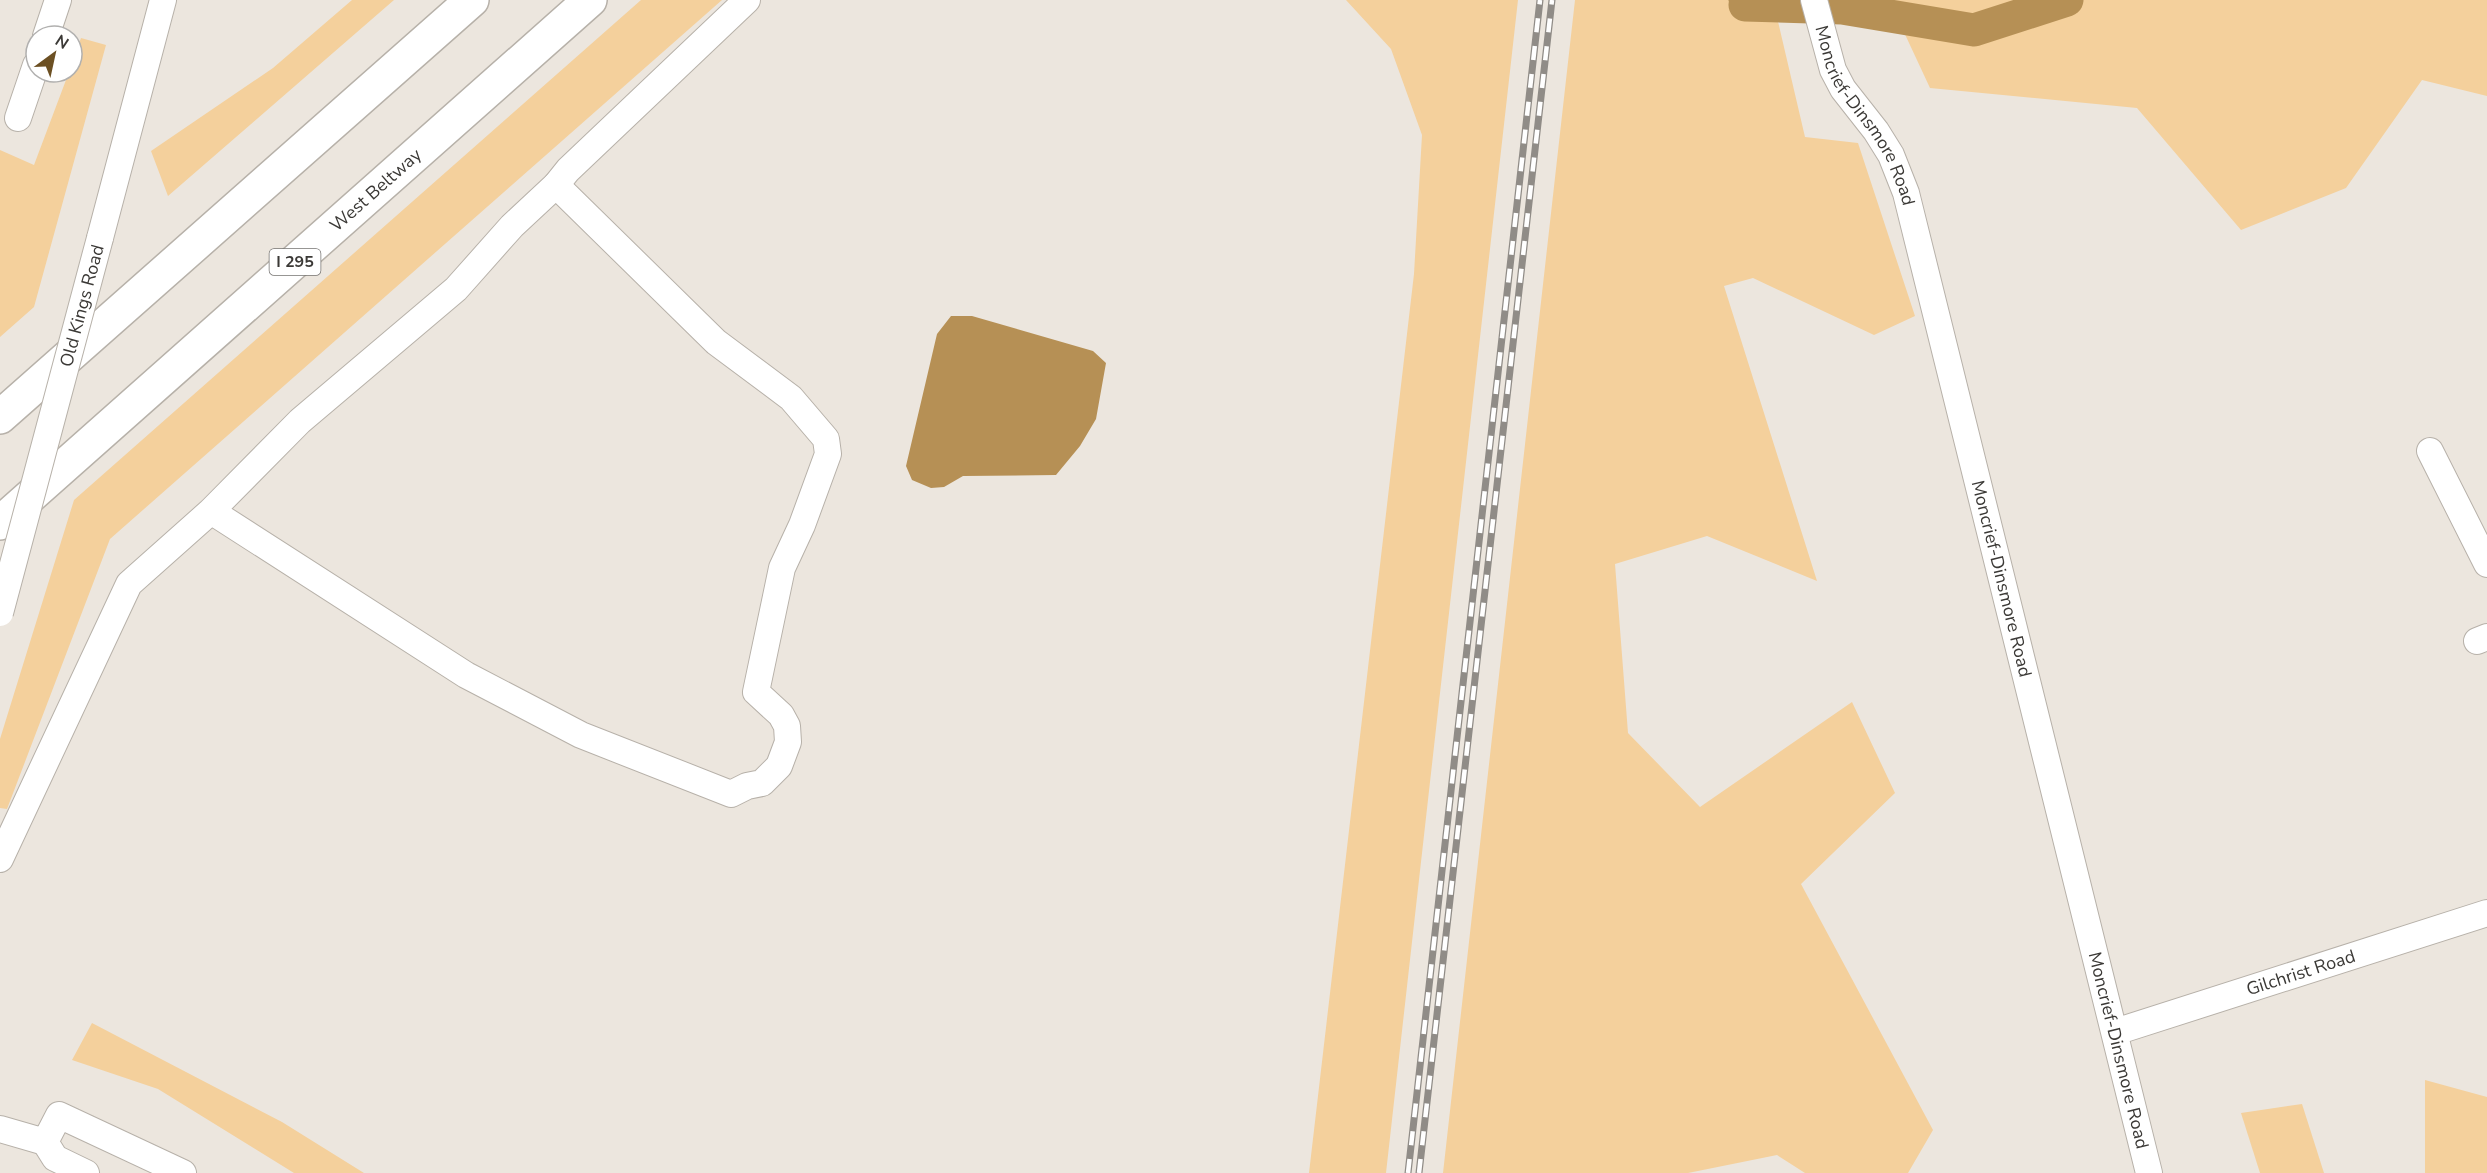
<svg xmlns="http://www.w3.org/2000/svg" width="2487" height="1173" font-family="'Nunito Sans',sans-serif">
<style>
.green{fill:#f4d09c}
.water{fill:#b69055}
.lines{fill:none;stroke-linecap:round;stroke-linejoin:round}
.stream{stroke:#b69055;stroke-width:5}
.river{stroke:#b69055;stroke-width:33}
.minor-casing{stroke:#b7b1a9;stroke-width:28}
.highway-casing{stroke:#b7b1a9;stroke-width:36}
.minor{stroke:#fff;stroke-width:26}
.highway{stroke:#fff;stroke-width:33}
.rail-casing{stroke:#908c87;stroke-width:7}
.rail{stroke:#fff;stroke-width:4.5;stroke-dasharray:14;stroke-linecap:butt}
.minor-bridge-casing{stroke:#b7b1a9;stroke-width:28;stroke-linecap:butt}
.minor-bridge{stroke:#fff;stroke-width:26}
.labels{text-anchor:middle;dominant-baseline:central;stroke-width:6;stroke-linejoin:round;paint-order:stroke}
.shield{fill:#fff;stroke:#767472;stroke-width:1.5}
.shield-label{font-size:16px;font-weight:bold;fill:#3b3936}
.street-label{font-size:18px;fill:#3b3936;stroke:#fff}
</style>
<rect width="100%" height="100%" fill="#ece6de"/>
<!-- green -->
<g class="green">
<polygon points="352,0 394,0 168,196 151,151 273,68"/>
<polygon points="641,0 722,0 110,539 7,809 0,808 0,739 74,500"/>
<polygon points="1346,0 1518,0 1386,1173 1309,1173 1414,274 1422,135 1391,49"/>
<polygon points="1575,0 1773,0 1805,137 1858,143 1915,316 1874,335 1753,278 1724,286 1817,581 1707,536 1615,564 1628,733 1700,807 1852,702 1895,793 1801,884 1933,1130 1908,1173 1805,1173 1777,1155 1688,1173 1443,1173"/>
<polygon points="1889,0 2487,0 2487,96 2422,80 2346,188 2241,230 2137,108 1930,88"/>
<polygon points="81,38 106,45 34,307 0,337 0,150 34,165 69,72 72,72 72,63"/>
<polygon points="92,1023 282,1122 364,1173 294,1173 158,1089 72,1060"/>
<polygon points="2425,1080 2487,1097 2487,1173 2425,1173"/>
<polygon points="2302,1104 2324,1173 2260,1173 2241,1113"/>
</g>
<!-- water -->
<polygon class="water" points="951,316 972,316 1093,351 1106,363 1096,419 1080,446 1056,475 963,476 944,487 931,488 912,480 906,466 937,334"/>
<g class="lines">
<!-- stream -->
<polyline class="stream" points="1731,0 1745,5"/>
<!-- river -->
<polyline class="river" points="1745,5 1842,8 1974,30 2067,0"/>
<!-- minor casing -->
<g class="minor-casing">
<g id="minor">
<path id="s1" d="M1814,0L1833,70L1843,89L1876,131L1891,155L1906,193L2149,1173"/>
<polyline points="46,36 58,0"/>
<polyline points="18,118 36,65"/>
<polyline points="556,185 568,170 747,0"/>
<polyline points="100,238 163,0"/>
<polyline points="2430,451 2487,564"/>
<polyline points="2477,641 2487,637"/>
<polyline points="0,859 129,584 211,511 300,421 456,289 512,226 556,185 716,342 791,398 826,439 828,454 802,525 782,568 756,692 781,715 787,726 788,742 779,766 762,783 747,786 731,794 581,735 466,675 211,511"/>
<path id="s2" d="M2115,1032L2487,913"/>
<polyline points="0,1129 45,1142 59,1115 183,1173"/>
<polyline points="45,1142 55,1158 86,1173"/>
</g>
</g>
<!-- highway casing -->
<g class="highway-casing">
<g id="highway">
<polyline points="0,417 472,0"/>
<path id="s3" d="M0,523L590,0"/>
</g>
</g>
<!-- minor -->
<use href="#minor" class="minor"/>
<!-- highway -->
<use href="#highway" class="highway"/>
<!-- rail casing -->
<g class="rail-casing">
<g id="rail">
<polyline points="1408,1173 1540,0"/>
<polyline points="1419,1173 1552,0"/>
</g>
</g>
<!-- rail -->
<use href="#rail" class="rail"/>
<!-- minor-bridge casing -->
<g class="minor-bridge-casing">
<g id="minor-bridge">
<path id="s4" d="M0,613L100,238"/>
</g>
</g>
<!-- minor-bridge -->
<use href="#minor-bridge" class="minor-bridge"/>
</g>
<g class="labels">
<!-- shield labels -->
<rect class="shield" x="269.5" y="249" width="51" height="26" rx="4.5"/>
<g class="shield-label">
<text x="295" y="262">I 295</text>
</g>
<!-- street labels -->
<g class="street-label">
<text stroke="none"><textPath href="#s1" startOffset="128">Moncrief-Dinsmore Road</textPath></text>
<text stroke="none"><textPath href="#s3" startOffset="502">West Beltway</textPath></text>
<text stroke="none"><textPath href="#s4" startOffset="318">Old Kings Road</textPath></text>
<text stroke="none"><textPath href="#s1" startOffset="614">Moncrief-Dinsmore Road</textPath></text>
<text stroke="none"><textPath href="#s2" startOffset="195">Gilchrist Road</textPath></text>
<text stroke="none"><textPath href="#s1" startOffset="1100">Moncrief-Dinsmore Road</textPath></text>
</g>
</g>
<!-- north arrow -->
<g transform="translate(54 54) rotate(33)"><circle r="28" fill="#ffffff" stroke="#b1b0af" stroke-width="1.5"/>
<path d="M0-4.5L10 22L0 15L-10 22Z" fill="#6c5023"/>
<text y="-9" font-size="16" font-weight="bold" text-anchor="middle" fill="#3b3936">N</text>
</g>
</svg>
